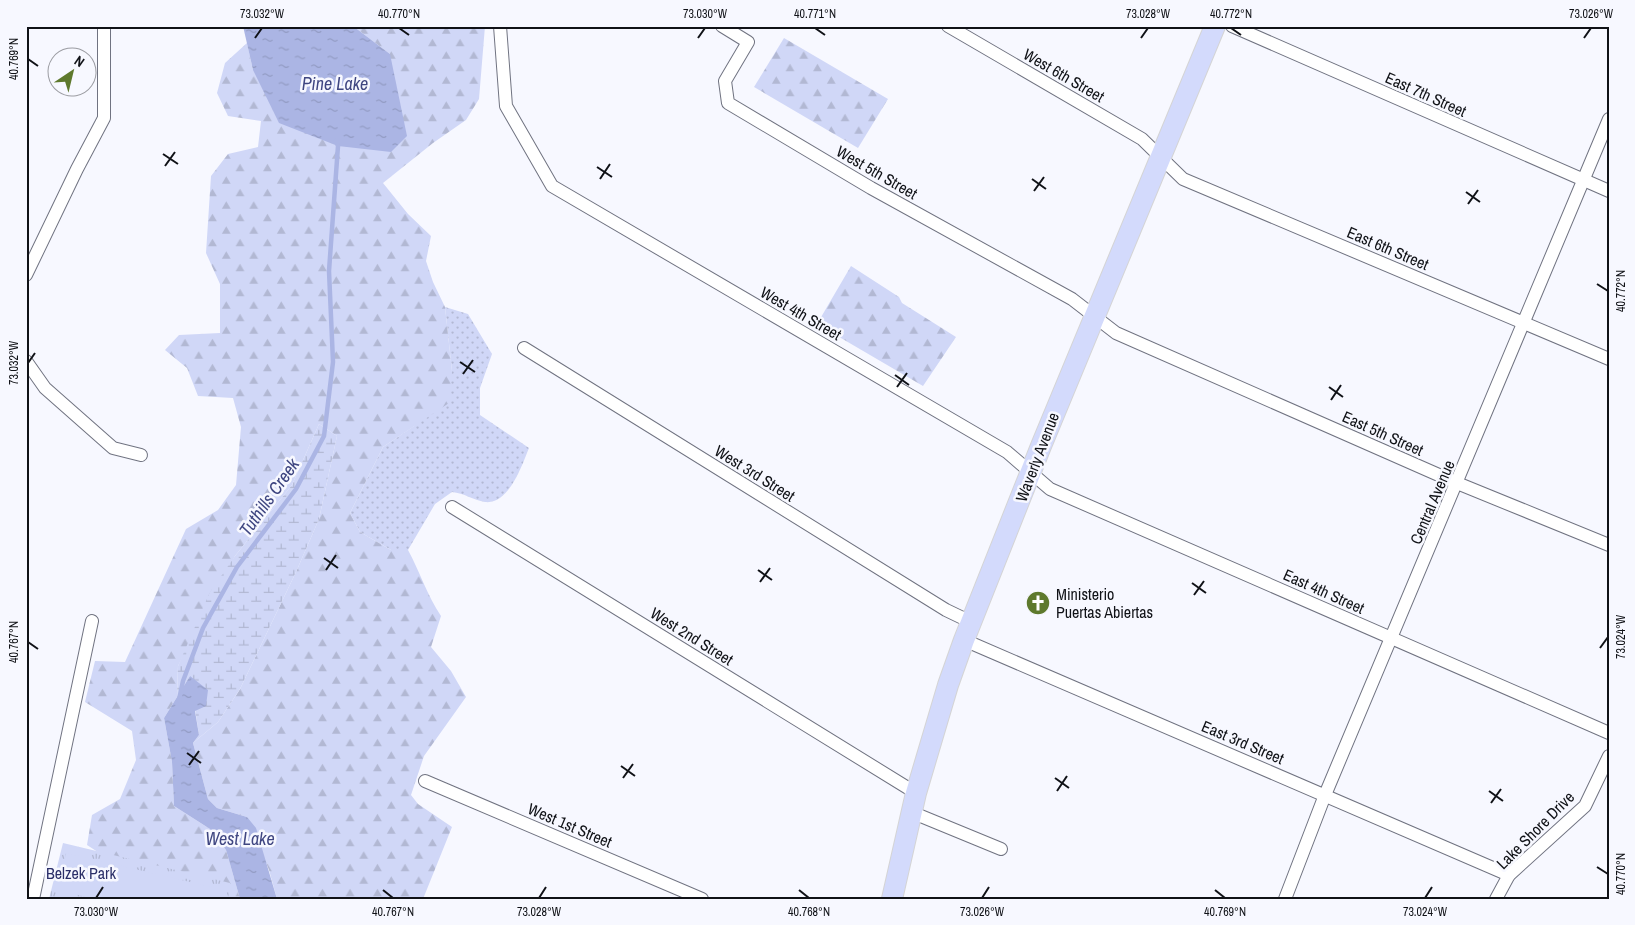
<svg xmlns="http://www.w3.org/2000/svg" width="1635" height="925" font-family="'Archivo Narrow',sans-serif">
<style>
.grass{fill:url(#grass-dots)}
.forest{fill:url(#forest-firs)}
.wetland{fill:url(#wetland-marsh)}
.park{fill:url(#park-tufts)}
.garden{fill:#d0d7f7}
.water{fill:url(#water-ripples)}
.lines{fill:none;stroke-linecap:round;stroke-linejoin:round}
.stream{stroke:#abb5e4;stroke-width:4.5}
.minor-casing{stroke:#707381;stroke-width:14}
.primary-casing{stroke:#d4d4d5;stroke-width:22}
.minor{stroke:#fff;stroke-width:12}
.primary{stroke:#d3dafc;stroke-width:20}
.ticks{fill:none;stroke:#101217;stroke-width:2}
.labels{text-anchor:middle;dominant-baseline:central;stroke-width:5;stroke-linejoin:round;paint-order:stroke}
.street-label{font-size:16px;fill:#101217;stroke:#f7f8ff}
.poi-label{font-size:16px;fill:#101217;stroke:#f7f8ff;text-anchor:start}
.park-label{font-size:16px;fill:#2b2f69;stroke:#f7f8ff}
.water-label{font-size:18px;font-style:italic;fill:#3f4681;stroke:#f7f8ff}
.neatline{fill:none;stroke:#101217;stroke-width:2}
.ticks-label{font-size:12px;text-anchor:middle;fill:#101217}
</style>
<defs>
<pattern id="grass-dots" width="8" height="8" patternUnits="userSpaceOnUse" patternTransform="scale(1.25)"><rect width="8" height="8" fill="#d0d7f7"/><path d="M2 2h.1M6 6h.1" fill="none" stroke="#b2b8d3" stroke-width="1.8" stroke-linecap="round"/></pattern>
<pattern id="forest-firs" width="22" height="20" patternUnits="userSpaceOnUse" patternTransform="scale(1.25)"><rect width="22" height="20" fill="#d0d7f7"/><path d="M5 1l3.5 6h-7zM16 11l3.5 6h-7z" fill="#b2b8d3"/></pattern>
<pattern id="wetland-marsh" width="20" height="14" patternUnits="userSpaceOnUse" patternTransform="scale(1.25)"><rect width="20" height="14" fill="#d0d7f7"/><path d="M1 5h8M5 5V1M11 12h8M15 12V8" fill="none" stroke="#b2b8d3"/></pattern>
<pattern id="park-tufts" width="24" height="20" patternUnits="userSpaceOnUse" patternTransform="scale(1.25)"><rect width="24" height="20" fill="#d0d7f7"/><path d="M3 7l-1-3M5 7V3M7 7l1-3M15 17l-1-3M17 17v-4M19 17l1-3" fill="none" stroke="#b2b8d3"/></pattern>
<pattern id="water-ripples" width="26" height="14" patternUnits="userSpaceOnUse" patternTransform="scale(1.25)"><rect width="26" height="14" fill="#abb5e4"/><path d="M2 4q2-2 4 0t4 0M15 11q2-2 4 0t4 0" fill="none" stroke="#929bc3"/></pattern>
</defs>
<rect width="100%" height="100%" fill="#f7f8ff"/>
<!-- grass -->
<path class="grass" d="M445,307L468,314L492,354L480,388V415L529,448C522,465 509,505 485,502C473,500 464,493 452,492L435,504L408,550H391L360,532L350,513L383,447L414,426L452,371Z"/>
<!-- forest -->
<g class="forest">
<path d="M353,26H485L479,99L466,120L433,143L383,183L408,214L431,236L426,261L433,282L445,307L452,371L449,403L383,447L350,513L360,532L391,550H408C420,572 427,595 441,616L431,647L451,671L466,697L424,756L411,795L418,804L452,827L423,899H277L269,870L247,817L217,808L208,799L193,743L218,722L240,689L296,572L319,519L337,436L319,424L292,485L235,556L178,666L177,697L164,718L172,762L174,806L210,829L226,850L240,899H225L110,860L87,845L92,815L120,799L136,760L132,731L85,702L95,661L125,662L186,529L218,510L236,485L241,427L233,398L198,396L187,368L165,350L179,335L220,333V284L206,253L211,176L228,154L258,147L261,121L228,116L217,93L225,63L247,43L253,70L390,54Z"/>
<polygon points="784,38 888,99 858,148 754,87"/>
<polygon points="851,266 899,297 902,303 956,337 923,386 817,324"/>
</g>
<!-- wetland -->
<polygon class="wetland" points="319,424 337,436 319,519 296,572 240,689 218,722 193,743 199,735 190,676 177,697 178,666 210,592 235,556 292,485"/>
<!-- park -->
<polygon class="park" points="63,843 230,883 228,899 49,899"/>
<!-- garden -->
<polygon class="garden" points="66,853 220,889 218,899 94,899 58,890"/>
<!-- water -->
<g class="water">
<polygon points="243,26 353,26 390,54 407,136 391,152 338,146 279,123 253,70"/>
<polygon points="190,676 208,690 206,706 195,711 199,735 193,743 208,799 217,808 247,817 256,828 277,899 240,899 226,850 210,829 174,806 172,762 164,718"/>
</g>
<g class="lines">
<!-- stream -->
<polyline class="stream" points="179,700 183,681 203,628 237,567 296,489 324,436 333,362 329,271 338,146 336,141"/>
<!-- minor casing -->
<g class="minor-casing">
<g id="minor">
<polyline points="500,26 506,106 552,186 1007,452 1050,489 1609,733"/>
<polyline points="722,26 748,42 725,81 728,103 871,188 1072,299 1116,333 1457,483 1609,545"/>
<polyline points="948,26 1142,139 1183,179 1609,359"/>
<polyline points="1232,26 1609,191"/>
<polyline points="26,275 77,169 104,118 104,26"/>
<polyline points="524,348 946,610 971,622"/>
<polyline points="26,361 45,388 113,448 141,455"/>
<polyline points="452,507 916,793"/>
<polyline points="964,640 1509,875"/>
<polyline points="425,781 702,899"/>
<polyline points="911,812 1001,849"/>
<polyline points="33,899 92,621"/>
<polyline points="1285,899 1325,795 1609,119"/>
<polyline points="1496,899 1509,875 1585,806 1609,756"/>
</g>
</g>
<!-- primary casing -->
<g class="primary-casing">
<polyline id="primary" points="892,899 916,793 948,685 964,640 1041,446 1215,26"/>
</g>
<!-- minor -->
<use href="#minor" class="minor"/>
<!-- primary -->
<use href="#primary" class="primary"/>
</g>
<!-- ticks -->
<path class="ticks" d="M399,28L409,35M815,28L825,35M1231,28L1241,35M255,38L262,28M698,38L705,28M1141,38L1148,28M1584,38L1591,28M28,59L38,66M163,154L178,164M165,166L175,152M597,167L612,177M600,179L610,164M1032,179L1046,189M1034,191L1044,177M1466,192L1480,202M1468,204L1478,190M1597,284L1608,291M460,362L475,372M28,363L35,353M463,374L473,360M895,375L909,385M897,387L907,373M1329,387L1343,397M1331,400L1341,385M324,558L338,568M326,570L336,555M758,570L772,580M760,582L770,568M1192,583L1206,593M1194,595L1204,581M28,642L38,649M1600,648L1608,637M187,753L201,763M189,765L199,751M621,766L635,776M623,778L633,764M1055,778L1069,788M1057,791L1067,776M1489,791L1503,801M1491,803L1501,789M1597,867L1608,874M383,890L393,898M799,890L809,898M1215,890L1225,898M96,898L103,887M539,898L546,887M982,898L989,887M1425,898L1432,887"/>
<!-- icons -->
<defs>
<g id="church-disc" transform="scale(1.25)"><circle r="9.5" fill="#5e792d" stroke="#f7f8ff"/><path d="M-1.2-6h2.4v3.5h3.3v2.4h-3.3V6h-2.4V-.1h-3.3v-2.4h3.3Z" fill="#fff"/></g>
</defs>
<g fill-rule="evenodd">
<use href="#church-disc" x="1038" y="603"/>
</g>
<g class="labels">
<!-- street labels -->
<g class="street-label">
<text transform="translate(1064 75) rotate(30)">West 6th Street</text>
<text transform="translate(1426 94) rotate(24)">East 7th Street</text>
<text transform="translate(877 172) rotate(30)">West 5th Street</text>
<text transform="translate(1388 248) rotate(23)">East 6th Street</text>
<text transform="translate(801 313) rotate(30)">West 4th Street</text>
<text transform="translate(1383 433) rotate(24)">East 5th Street</text>
<text transform="translate(1037 457) rotate(-69)">Waverly Avenue</text>
<text transform="translate(755 473) rotate(32)">West 3rd Street</text>
<text transform="translate(1432 502) rotate(-67)">Central Avenue</text>
<text transform="translate(1324 591) rotate(24)">East 4th Street</text>
<text transform="translate(692 636) rotate(32)">West 2nd Street</text>
<text transform="translate(1243 742) rotate(23)">East 3rd Street</text>
<text transform="translate(570 825) rotate(23)">West 1st Street</text>
<text transform="translate(1535 830) rotate(-45)">Lake Shore Drive</text>
</g>
<!-- poi labels -->
<g class="poi-label">
<text x="1056" y="594">Ministerio<tspan x="1056" dy="18">Puertas Abiertas</tspan></text>
</g>
<!-- park labels -->
<g class="park-label">
<text x="81" y="873">Belzek Park</text>
</g>
<!-- water labels -->
<g class="water-label">
<text x="335" y="83">Pine Lake</text>
<text transform="translate(269 497) rotate(-55)">Tuthills Creek</text>
<text x="240" y="838">West Lake</text>
</g>
</g>
<!-- border -->
<rect width="1635" height="925" fill="none" stroke="#f7f8ff" stroke-width="55"/>
<!-- north arrow -->
<g transform="translate(72 72) rotate(35)"><circle r="24" fill="#f7f8ff" stroke="#9b9ca2"/>
<path d="M0-4L9 19L0 12L-9 19Z" fill="#5e792d"/>
<text y="-8" font-size="14" font-weight="bold" text-anchor="middle" fill="#101217">N</text>
</g>
<rect x="28" y="28" width="1580" height="870" class="neatline"/>
<g class="ticks-label">
<text x="262" y="18">73.032°W</text>
<text x="399" y="18">40.770°N</text>
<text x="705" y="18">73.030°W</text>
<text x="815" y="18">40.771°N</text>
<text x="1148" y="18">73.028°W</text>
<text x="1231" y="18">40.772°N</text>
<text x="1591" y="18">73.026°W</text>
<text transform="translate(14 59) rotate(-90)" y="4">40.769°N</text>
<text transform="translate(1621 291) rotate(-90)" y="4">40.772°N</text>
<text transform="translate(14 363) rotate(-90)" y="4">73.032°W</text>
<text transform="translate(1621 637) rotate(-90)" y="4">73.024°W</text>
<text transform="translate(14 642) rotate(-90)" y="4">40.767°N</text>
<text transform="translate(1621 874) rotate(-90)" y="4">40.770°N</text>
<text x="96" y="916">73.030°W</text>
<text x="393" y="916">40.767°N</text>
<text x="539" y="916">73.028°W</text>
<text x="809" y="916">40.768°N</text>
<text x="982" y="916">73.026°W</text>
<text x="1225" y="916">40.769°N</text>
<text x="1425" y="916">73.024°W</text>
</g>
</svg>
